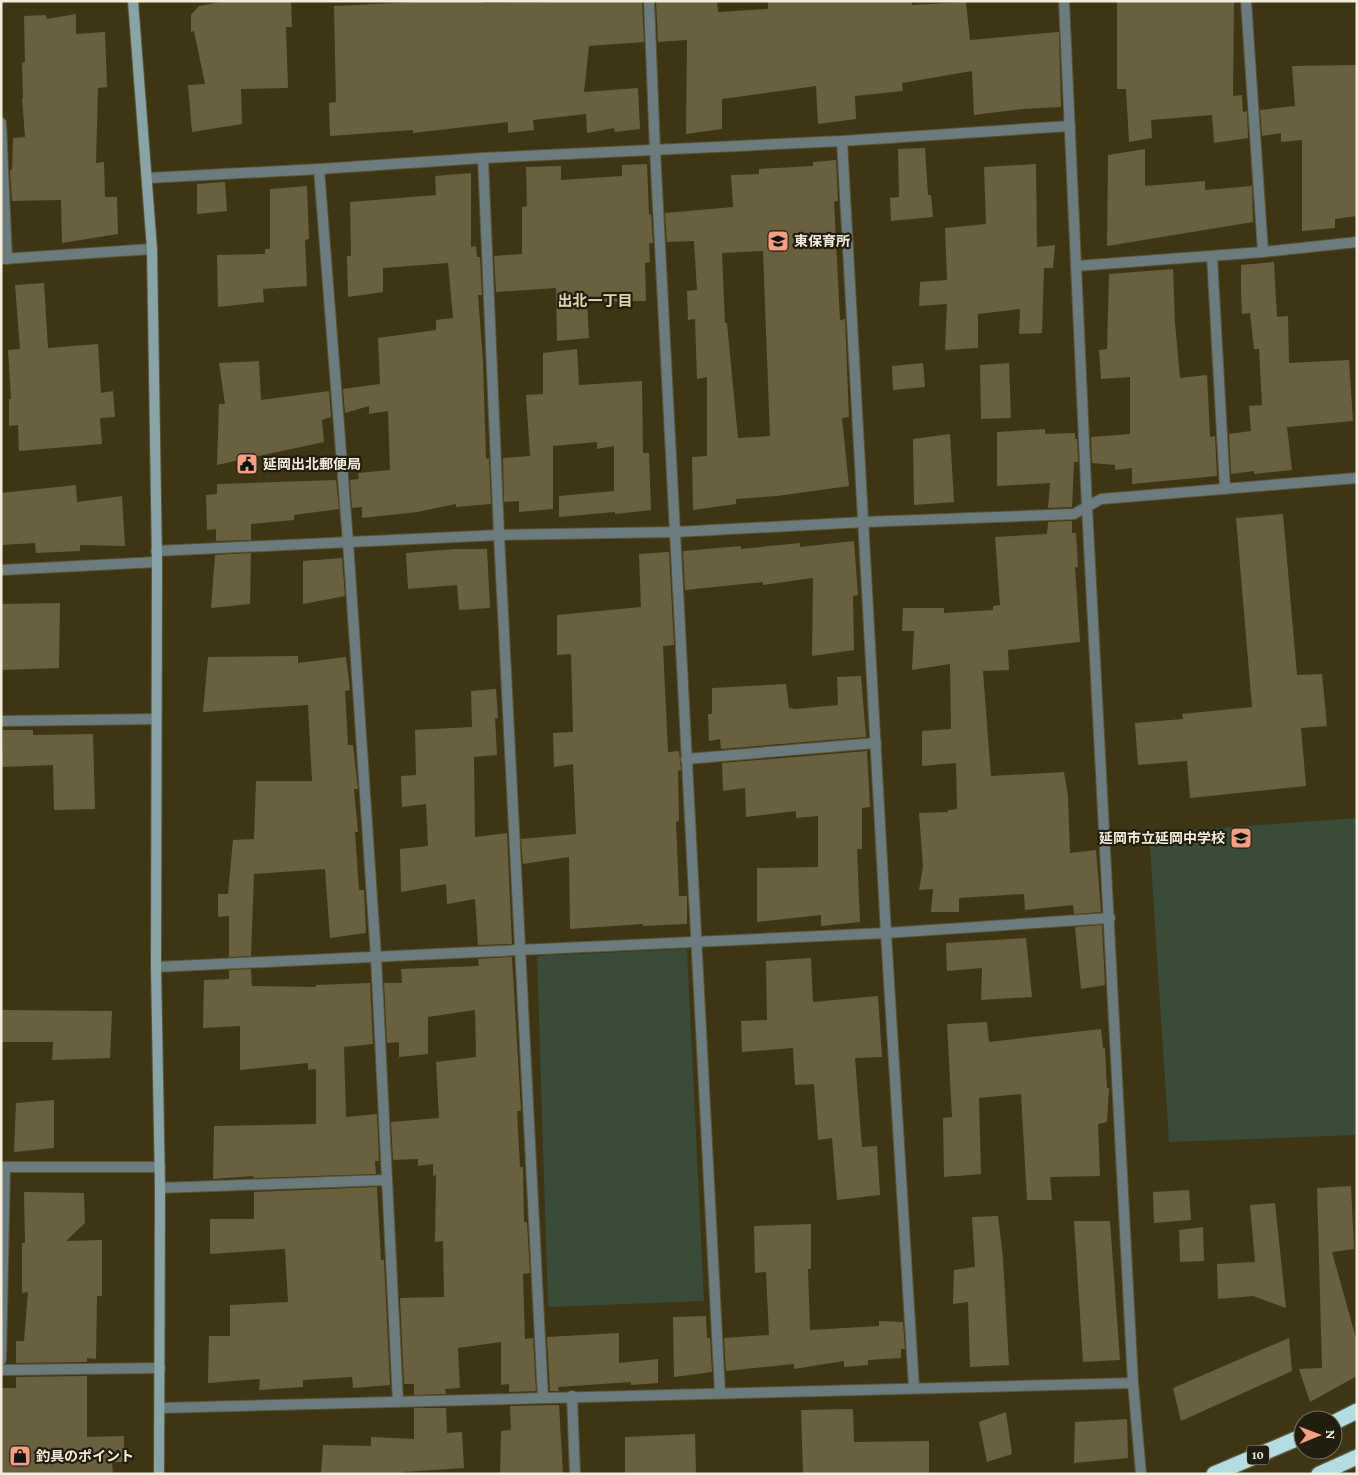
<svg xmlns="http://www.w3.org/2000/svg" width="1358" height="1475" font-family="'Crimson Pro','Noto Sans JP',serif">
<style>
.green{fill:#3a4b3a}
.building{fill:#69603f;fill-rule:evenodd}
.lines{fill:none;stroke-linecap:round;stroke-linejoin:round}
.street-casing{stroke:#5b5335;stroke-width:12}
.secondary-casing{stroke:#5b5335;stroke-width:12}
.highway-casing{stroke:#5b5335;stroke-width:18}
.street{stroke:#6c7c7e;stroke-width:10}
.secondary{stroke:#89a4a7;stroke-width:10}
.highway{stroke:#b4dde3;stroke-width:15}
.labels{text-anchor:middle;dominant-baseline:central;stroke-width:4.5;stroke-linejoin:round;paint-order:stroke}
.shield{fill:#211d0f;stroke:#b4af9e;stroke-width:1}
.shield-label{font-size:12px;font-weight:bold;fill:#f3eedb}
.poi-label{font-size:14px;font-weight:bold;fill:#f3eedb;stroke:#211d0f;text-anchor:start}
.neighbourhood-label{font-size:15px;font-weight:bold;fill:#dfd5b1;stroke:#211d0f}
</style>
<rect width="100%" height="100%" fill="#3e3515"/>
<!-- green -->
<g class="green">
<polygon points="1357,818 1357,1135 1169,1142 1149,833"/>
<polygon points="687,949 704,1301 548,1307 537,956"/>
</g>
<!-- building -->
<g class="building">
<polygon points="438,1 482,1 482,3 642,1 644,42 589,46 584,92 638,88 640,129 615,132 614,128 587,133 586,114 533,120 534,130 508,133 508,122 413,133 413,130 330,136 329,103 336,102 334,6"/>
<polygon points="656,1 717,1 718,12 768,9 768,1 912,1 912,5 966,2 970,40 1059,32 1061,107 1022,109 974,115 972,71 902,83 903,91 855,96 856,119 818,124 816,86 722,99 722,129 686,134 687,40 658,42"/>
<polygon points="1117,1 1234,1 1233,96 1242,95 1243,112 1247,111 1248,138 1214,143 1212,115 1151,120 1152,138 1129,142 1126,89 1117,89"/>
<polygon points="221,2 291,2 292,27 286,27 288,88 241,89 242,124 192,132 188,85 205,84 194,31 191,32 191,15 199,6"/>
<polygon points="76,14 76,34 105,32 107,87 98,88 96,163 104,162 105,197 117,197 118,234 62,243 61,200 12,201 10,170 12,170 13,138 25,137 22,98 23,98 22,63 25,62 24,16 46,15 47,19"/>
<polygon points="1357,65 1357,216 1335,219 1335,228 1302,231 1302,140 1281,142 1281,133 1262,136 1260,110 1295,106 1292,66"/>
<polygon points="925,148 928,195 931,195 933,217 891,221 890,198 899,197 898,149"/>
<polygon points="1145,149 1145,186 1205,181 1205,190 1252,186 1253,222 1107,246 1108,155"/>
<path d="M836,160L838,201L834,202L840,320L845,319L849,417L842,418L849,486L777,496L736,499V504L693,510L692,457L707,456V377L697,379L695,319L688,320L687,291L697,290L694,241L667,242L665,213L733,207L731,175L759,174V169L813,166V162ZM763,251L770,436L738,438L727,323H725L722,253Z"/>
<polygon points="647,164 649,215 651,214 653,243 649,243 650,262 645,263 646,301 587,302 589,338 557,341 556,288 496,292 494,256 522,254 522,207 527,206 526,167 561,166 561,180 622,176 622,165"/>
<polygon points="1036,164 1037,247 1055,245 1053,268 1044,268 1042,333 1019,334 1020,309 978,314 978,348 945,350 947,304 919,306 920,282 947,280 945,228 986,224 984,167"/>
<polygon points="471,173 471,247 476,246 477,257 480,257 482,295 478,295 483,362 486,459 489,458 491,504 456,507 456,504 417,512 362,518 362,507 352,508 350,480 359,479 358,473 390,470 388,411 369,414 369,406 345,413 343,389 380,384 378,338 436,330 436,320 453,318 448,263 383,268 383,292 348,297 347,256 351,256 350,202 436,195 435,176"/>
<polygon points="225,182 227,211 197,214 197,184"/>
<polygon points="307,186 309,239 305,240 307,286 263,289 264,302 218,307 217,255 265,254 265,249 270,249 270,189"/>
<polygon points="1274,262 1277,317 1288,316 1289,363 1349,360 1353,421 1287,427 1292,470 1254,474 1254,471 1231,474 1229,434 1251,431 1249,406 1262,405 1259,349 1254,349 1250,313 1242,314 1241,293 1241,265"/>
<polygon points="1173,269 1175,323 1180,378 1207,375 1210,437 1215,436 1217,476 1132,484 1132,468 1115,470 1115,465 1092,463 1091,437 1130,434 1130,377 1101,379 1099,350 1107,349 1109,274"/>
<polygon points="44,283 48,348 98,344 101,393 113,391 115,417 100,418 102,444 19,451 18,425 9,426 9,399 11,399 8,350 20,349 15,285"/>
<polygon points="577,349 579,385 642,381 643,453 649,453 651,510 615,514 615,512 559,517 559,496 614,491 614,446 597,449 597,442 553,446 553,509 519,512 519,501 504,502 503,458 530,456 526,395 543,394 543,353"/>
<polygon points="259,361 261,400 329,391 331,417 322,420 324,442 217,465 219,404 225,404 219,363"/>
<polygon points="923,363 925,387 893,390 892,366"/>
<polygon points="1009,363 1011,418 981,419 980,365"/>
<polygon points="1045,429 1045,434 1075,433 1075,439 1077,439 1078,462 1074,462 1072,507 1048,508 1050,483 997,486 997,432"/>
<polygon points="950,434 954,502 914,505 913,439"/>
<polygon points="336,480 339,509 294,515 294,520 251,524 251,540 216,541 216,529 207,530 206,495 217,494 217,484"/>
<polygon points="76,485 77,502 122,496 125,546 80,545 80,551 36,553 35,543 1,545 1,493"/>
<polygon points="1283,514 1297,675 1322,674 1327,726 1301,728 1306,786 1190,798 1187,761 1138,765 1135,723 1183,719 1182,714 1252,707 1236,518"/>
<polygon points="1072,521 1072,533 1076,533 1078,567 1075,567 1080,642 1008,650 1009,670 983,671 991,776 1064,772 1068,796 1070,853 1096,850 1101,912 1074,914 1073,905 1025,910 1024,894 959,898 959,912 931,912 933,889 919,890 923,867 919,813 948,812 948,810 957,809 956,763 922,766 922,731 951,729 950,664 912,670 914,631 902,631 903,608 944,608 944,613 993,610 993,606 1000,605 995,537 1047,534 1048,522"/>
<polygon points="854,541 858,595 853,596 854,650 812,656 813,578 763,585 763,582 685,590 683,551 741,546 741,549 800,543 800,547"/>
<polygon points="455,549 487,549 490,608 459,610 457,585 408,589 406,553"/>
<polygon points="669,552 674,645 663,646 668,752 679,751 681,770 678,771 679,821 676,822 679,896 687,896 687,924 643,926 643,924 570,929 569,857 523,864 521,839 576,834 573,764 554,767 553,733 573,732 571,654 557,655 557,615 641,607 639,554"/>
<polygon points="251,553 250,604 211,608 215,555"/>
<polygon points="342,558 345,596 303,604 303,561"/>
<polygon points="60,603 59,668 1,670 1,604"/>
<polygon points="298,656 298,663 346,657 350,690 345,691 348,745 353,745 358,789 354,789 358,832 355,832 359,890 364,890 366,933 330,938 325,869 254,874 251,956 229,957 229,916 218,917 218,894 228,894 233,840 254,839 256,781 312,781 308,705 203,712 208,657"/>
<polygon points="861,676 866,737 721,749 720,739 709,741 708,714 712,714 712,688 786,684 789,708 796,709 838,705 837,677"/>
<polygon points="496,689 498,718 495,718 497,755 474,757 475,837 507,833 512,944 478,945 475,899 447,904 446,884 401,892 400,849 428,846 426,804 402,807 401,776 416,775 415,730 472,727 471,691"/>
<polygon points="3,730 33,730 33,735 93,734 95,809 54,810 53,765 2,767"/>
<polygon points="867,751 870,807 862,808 862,849 857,849 860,922 821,926 821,915 757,922 757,868 818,867 818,816 796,818 796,811 746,817 745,788 723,791 722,763"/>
<polygon points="1102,925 1105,985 1081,989 1075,927"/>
<polygon points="1026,938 1032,997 981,1000 982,968 947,971 946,943"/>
<polygon points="512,957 521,1111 517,1111 520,1167 523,1167 524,1222 527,1222 530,1273 523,1274 525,1339 533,1338 536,1391 509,1392 509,1384 501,1385 501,1342 458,1348 460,1388 445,1389 446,1394 414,1395 414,1384 404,1384 400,1298 444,1297 443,1241 435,1242 436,1175 433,1176 433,1164 418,1166 418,1159 393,1160 391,1122 439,1118 436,1062 476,1057 475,1010 428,1017 428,1054 399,1057 399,1042 387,1043 384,983 402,983 401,969 479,966 478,959"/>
<polygon points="811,958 813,1002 878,996 882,1057 855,1058 862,1147 877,1146 880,1195 837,1200 832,1138 818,1140 814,1084 795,1085 793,1048 742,1052 741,1021 767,1020 766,961"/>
<polygon points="251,969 252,986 316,987 316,985 370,983 373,1044 344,1047 346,1117 377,1114 379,1161 375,1161 376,1174 254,1178 253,1176 213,1179 214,1126 316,1124 316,1069 308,1070 308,1063 240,1070 240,1026 203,1028 204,980 229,979 229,970"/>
<polygon points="1,1010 112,1011 110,1058 52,1060 53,1042 1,1042"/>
<polygon points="987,1022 989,1042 1101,1029 1103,1048 1105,1048 1107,1088 1109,1088 1107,1122 1098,1124 1100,1176 1050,1177 1052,1200 1027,1200 1021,1094 979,1098 981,1174 944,1177 943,1118 952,1117 947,1024"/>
<polygon points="54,1100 54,1148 14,1152 16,1103"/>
<polygon points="1351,1186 1354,1249 1332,1252 1357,1342 1357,1376 1310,1402 1299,1369 1322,1368 1317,1188"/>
<polygon points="377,1187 381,1260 384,1260 390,1385 353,1388 352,1377 303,1380 303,1387 259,1390 260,1379 208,1383 209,1336 230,1336 230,1305 288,1302 285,1249 210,1254 210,1219 254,1219 254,1192"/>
<polygon points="1189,1190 1191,1220 1154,1223 1153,1192"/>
<polygon points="24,1192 84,1193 85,1223 66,1241 102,1240 102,1296 97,1296 96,1359 87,1358 87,1362 16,1363 16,1341 24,1341 28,1292 22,1293 22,1243 25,1243"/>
<polygon points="1275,1203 1286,1308 1253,1296 1218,1299 1217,1264 1255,1262 1250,1205"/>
<polygon points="998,1216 1003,1258 1009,1365 970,1367 968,1302 953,1304 954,1270 975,1267 972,1217"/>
<polygon points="1074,1221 1110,1221 1120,1360 1083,1362"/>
<polygon points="811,1224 811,1269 808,1269 810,1330 879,1326 879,1321 903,1322 905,1349 901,1349 901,1358 868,1360 868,1365 844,1367 844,1361 794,1369 794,1364 726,1371 724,1338 769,1335 766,1272 755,1273 754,1226"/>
<polygon points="1203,1227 1204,1261 1180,1262 1179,1230"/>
<polygon points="706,1316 707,1338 710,1338 712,1372 674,1377 673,1317"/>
<polygon points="619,1333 619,1363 658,1359 658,1383 631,1385 631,1382 558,1387 559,1391 550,1391 547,1337"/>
<polygon points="1289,1338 1292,1371 1181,1421 1173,1388"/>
<polygon points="87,1376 87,1437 124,1436 124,1462 112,1462 113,1474 1,1474 1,1388 16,1388 16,1377"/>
<polygon points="559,1405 563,1474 500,1474 501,1431 511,1430 510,1406"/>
<polygon points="414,1408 446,1408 447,1433 462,1432 464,1468 402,1472 403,1474 321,1474 323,1445 371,1446 371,1437 414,1439"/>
<polygon points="853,1409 854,1442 929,1441 929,1474 803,1474 801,1410"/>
<polygon points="1006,1412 1012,1454 987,1462 979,1422"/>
<polygon points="1127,1419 1128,1458 1074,1463 1075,1422"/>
<polygon points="695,1434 696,1474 625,1474 625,1437"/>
</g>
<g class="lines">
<!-- street casing -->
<g class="street-casing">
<g id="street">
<polyline points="649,1 655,150 720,1393"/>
<polyline points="1064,1 1087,507 1133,1383 1141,1474"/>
<polyline points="1246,1 1263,252"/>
<polyline points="1,123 7,259"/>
<polyline points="842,141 886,933 914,1388"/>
<polyline points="483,158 499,535 543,1398"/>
<polyline points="319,169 348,542 376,957 398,1402"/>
<polyline points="148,178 319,169 483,158 842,141 1070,126"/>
<polyline points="1212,256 1225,489"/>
<polyline points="1,259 152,249"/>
<polyline points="1076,266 1263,252 1357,242"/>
<polyline points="156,551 499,535 675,532 864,522 1074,514 1101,499 1357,478"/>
<polyline points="1,570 157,562"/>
<polyline points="1,721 156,719"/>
<polyline points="686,759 876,743"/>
<polyline points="156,967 886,933 1110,918"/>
<polyline points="1,1167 160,1167"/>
<polyline points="160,1188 387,1180"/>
<polyline points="1,1360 5,1167"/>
<polyline points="1,1370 160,1368"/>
<polyline points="572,1396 575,1474"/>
<polyline points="160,1408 1133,1383"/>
</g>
</g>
<!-- secondary casing -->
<g class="secondary-casing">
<polyline id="secondary" points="133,1 152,249 157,562 156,967 160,1188 159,1474"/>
</g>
<!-- highway casing -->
<g class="highway-casing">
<g id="highway">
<polyline points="1333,1423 1357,1411"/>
<polyline points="1214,1474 1303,1436"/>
<polyline points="1319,1474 1357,1457"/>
</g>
</g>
<!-- street -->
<use href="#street" class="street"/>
<!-- secondary -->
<use href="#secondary" class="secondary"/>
<!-- highway -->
<use href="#highway" class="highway"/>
</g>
<!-- icons -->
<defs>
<g id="school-square" transform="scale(1.125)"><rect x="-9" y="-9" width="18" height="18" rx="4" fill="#f39f84" stroke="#211d0f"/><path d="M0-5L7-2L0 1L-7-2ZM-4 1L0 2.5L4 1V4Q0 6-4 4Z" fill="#111"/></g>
<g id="civic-square" transform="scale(1.125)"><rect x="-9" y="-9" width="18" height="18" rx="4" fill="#f39f84" stroke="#211d0f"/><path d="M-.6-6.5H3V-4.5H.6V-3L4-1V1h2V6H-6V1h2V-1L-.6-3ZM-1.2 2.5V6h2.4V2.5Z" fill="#111"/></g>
<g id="shop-square" transform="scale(1.125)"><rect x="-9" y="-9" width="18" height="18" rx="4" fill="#f39f84" stroke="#211d0f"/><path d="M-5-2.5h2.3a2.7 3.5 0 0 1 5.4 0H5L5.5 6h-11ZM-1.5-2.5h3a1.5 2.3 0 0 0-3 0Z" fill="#111"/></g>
</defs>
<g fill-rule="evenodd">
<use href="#school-square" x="778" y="241"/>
<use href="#civic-square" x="247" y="464"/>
<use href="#school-square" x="1241" y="838"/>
<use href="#shop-square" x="20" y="1456"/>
</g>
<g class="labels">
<!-- shield labels -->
<rect class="shield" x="1247" y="1445.5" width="22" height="19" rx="4"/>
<g class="shield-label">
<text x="1258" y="1455">10</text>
</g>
<!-- poi labels -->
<g class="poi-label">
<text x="794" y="241">東保育所</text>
<text x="263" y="464">延岡出北郵便局</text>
<text x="1225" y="838" text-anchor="end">延岡市立延岡中学校</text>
<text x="36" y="1456">釣具のポイント</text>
</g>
<!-- neighbourhood labels -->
<g class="neighbourhood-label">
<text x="595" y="301">出北一丁目</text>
</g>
</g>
<!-- border -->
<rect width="1358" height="1475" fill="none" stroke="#f3eedb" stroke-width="5"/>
<!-- north arrow -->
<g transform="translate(1318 1435) rotate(89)"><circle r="24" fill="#211d0f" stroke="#757161"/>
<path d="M0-4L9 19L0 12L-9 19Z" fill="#f39f84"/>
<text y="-8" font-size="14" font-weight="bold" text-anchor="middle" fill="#f3eedb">N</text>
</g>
</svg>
